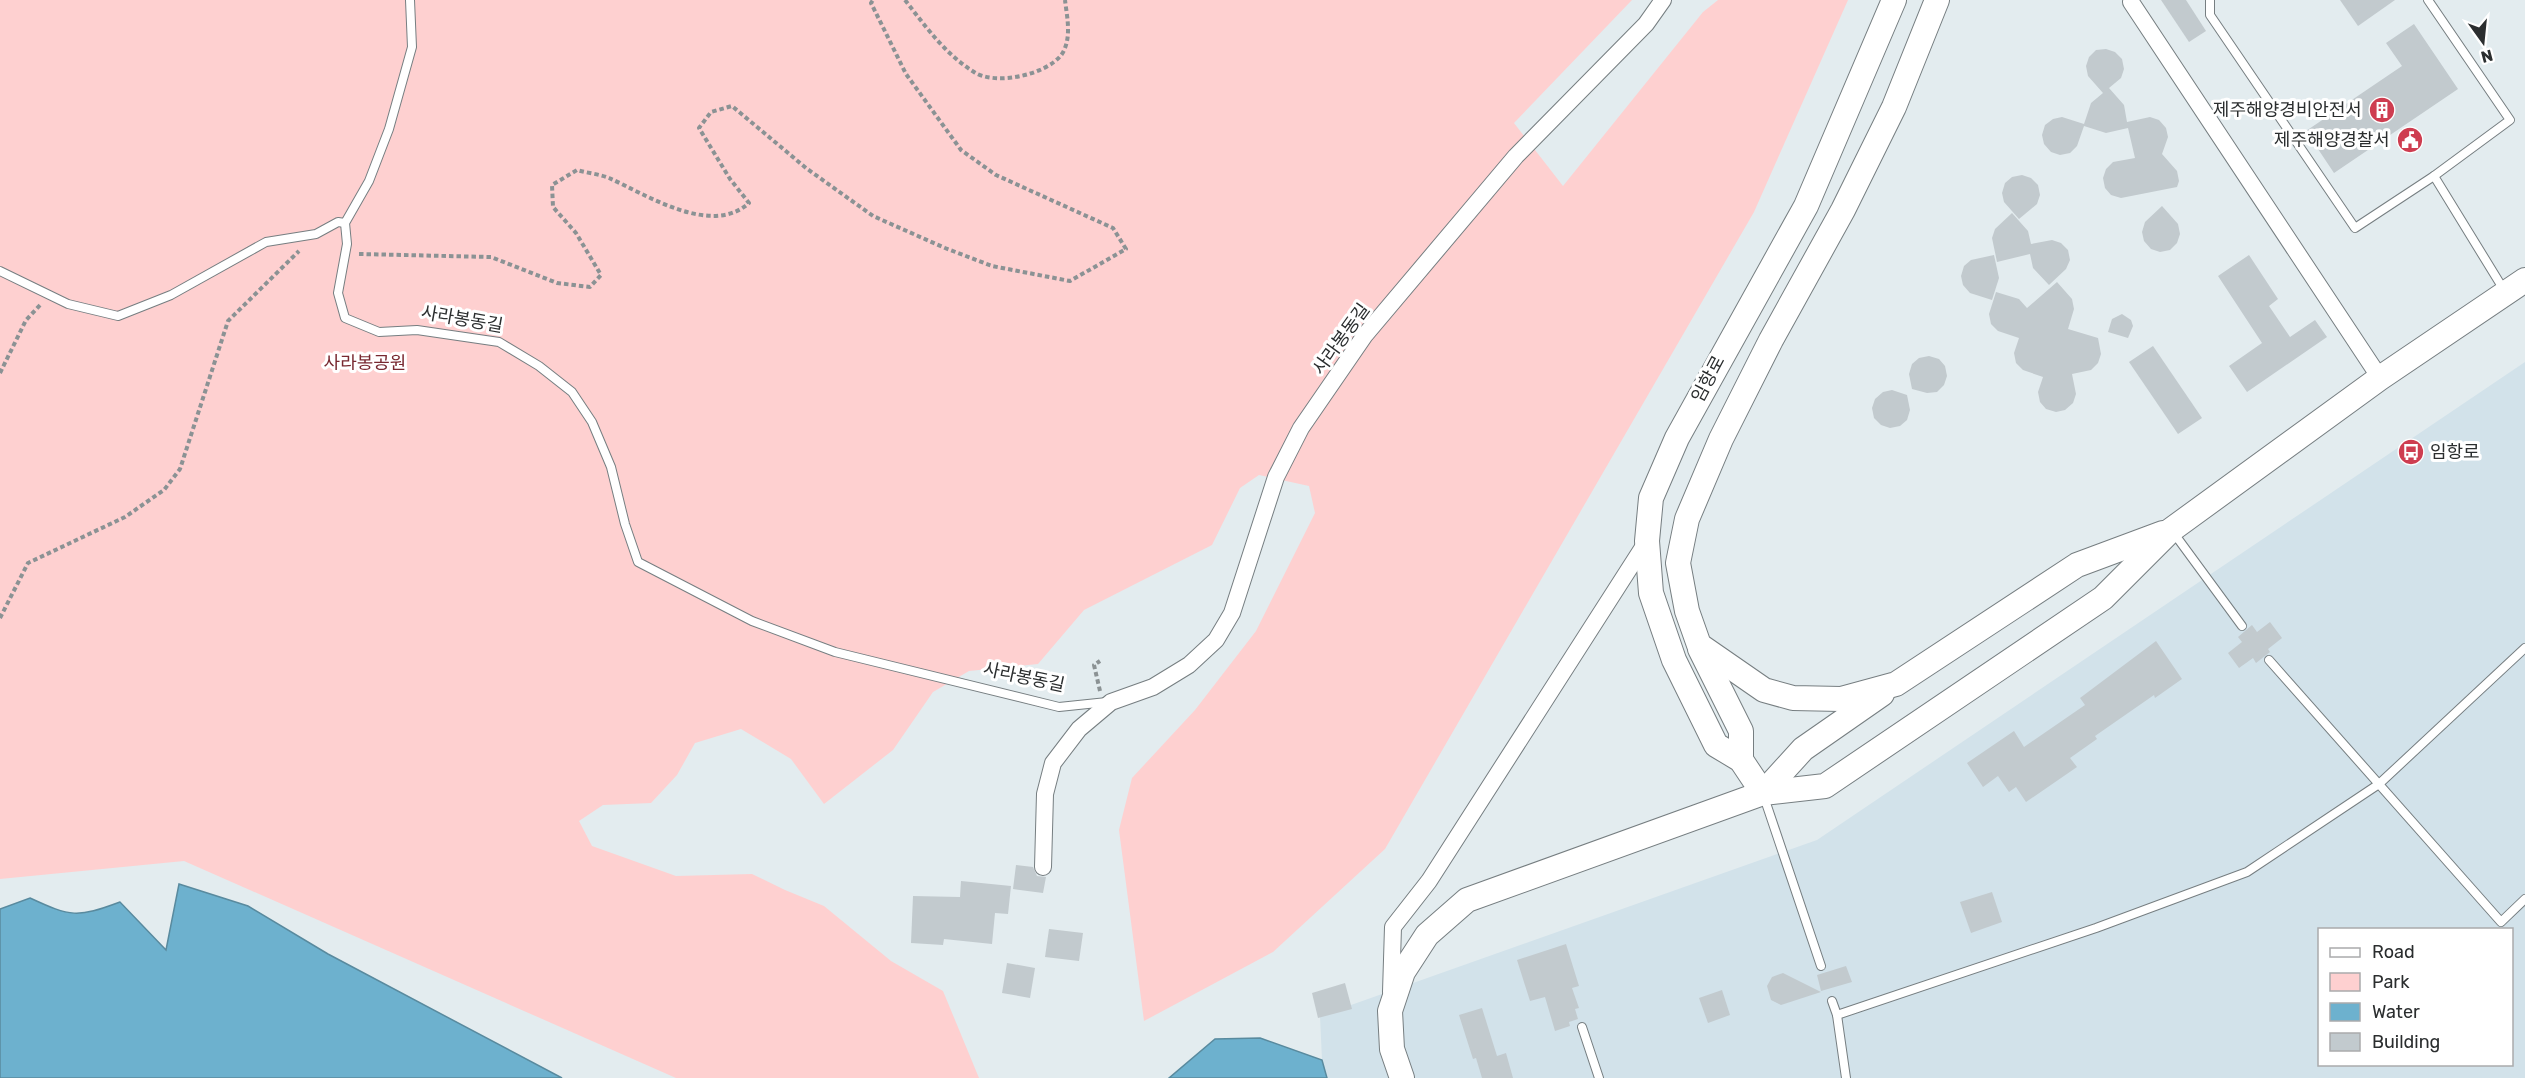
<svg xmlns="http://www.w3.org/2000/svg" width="2525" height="1078" font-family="Rubik,'Noto Sans KR',sans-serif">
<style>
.built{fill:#d2e2ea;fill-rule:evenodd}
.green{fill:#fed0d0}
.water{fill:#6db1ce;stroke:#598a9e;stroke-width:1.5}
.building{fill:#c2cace}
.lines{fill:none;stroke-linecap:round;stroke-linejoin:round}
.lane-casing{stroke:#767e81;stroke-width:10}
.street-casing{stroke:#767e81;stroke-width:18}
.secondary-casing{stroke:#767e81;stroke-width:26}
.path{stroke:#8b9294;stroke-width:4;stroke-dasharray:4.5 3;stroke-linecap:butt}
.lane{stroke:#fff;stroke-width:8}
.street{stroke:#fff;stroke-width:16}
.secondary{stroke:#fff;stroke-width:24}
.labels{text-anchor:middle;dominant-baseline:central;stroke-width:6;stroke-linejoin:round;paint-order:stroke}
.poi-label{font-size:18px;fill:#2b2e2f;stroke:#fff;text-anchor:end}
.street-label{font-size:18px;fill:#2b2e2f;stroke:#fff}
.park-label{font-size:18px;fill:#782830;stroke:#fff}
</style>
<rect width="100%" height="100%" fill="#e3ecef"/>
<!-- built -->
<path class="built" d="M2525,362V1078H1327L1322,1060L1320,1016L1817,840ZM2320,930H2512V1064H2320Z"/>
<!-- green -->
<polygon class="green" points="0,0 1632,0 1514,123 1563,186 1703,12 1718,0 1848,0 1754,212 1385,849 1273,952 1144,1021 1119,830 1132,778 1195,710 1256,631 1315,513 1309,486 1259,475 1240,488 1212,545 1084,610 1038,664 969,671 933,692 893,750 824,804 791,759 741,729 695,743 677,775 651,803 603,805 579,821 592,846 676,876 752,874 785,890 824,906 891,961 943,991 979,1078 676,1078 184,861 0,879"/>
<!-- water -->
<g class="water">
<path d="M179,884L248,906L328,954L562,1078H0V909L30,898C71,917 77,918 120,902L166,950Z"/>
<polygon points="1260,1038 1322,1060 1327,1078 1169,1078 1215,1039"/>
</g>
<!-- building -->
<g class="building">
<polygon points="2161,0 2186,0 2206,31 2189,42"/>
<polygon points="2340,0 2395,0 2358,26"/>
<polygon points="2414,24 2458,89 2334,173 2306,131 2402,66 2386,43"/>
<polygon points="2106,49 2115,52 2122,59 2124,69 2121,78 2109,88 2124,105 2127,122 2150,117 2159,120 2166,128 2168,137 2162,154 2177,171 2179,181 2177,187 2121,198 2111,195 2105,188 2103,178 2106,169 2113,162 2135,158 2128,128 2106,133 2084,126 2077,146 2070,153 2060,155 2051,152 2044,144 2042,135 2045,125 2053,119 2062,117 2084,124 2091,103 2103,93 2088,76 2086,66 2089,57 2096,50"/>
<polygon points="2022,175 2031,178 2038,185 2040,195 2037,204 2019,219 2004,202 2002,193 2005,183 2012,177"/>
<polygon points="2162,206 2178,224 2180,234 2177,243 2170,250 2160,252 2151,249 2144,241 2142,232 2145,222"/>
<polygon points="2012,213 2028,231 2031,244 2052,240 2061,243 2068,250 2070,260 2066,269 2049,285 2033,268 2030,254 1997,262 1992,238 1995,229"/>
<polygon points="1994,255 1999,278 1992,300 1970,293 1963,285 1961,276 1964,266 1971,260"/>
<polygon points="2249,255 2278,299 2269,306 2290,337 2315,320 2327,337 2247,392 2229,366 2262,343 2218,276"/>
<polygon points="2057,282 2072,299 2074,309 2068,329 2098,338 2101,354 2098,363 2091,370 2072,374 2076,394 2073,403 2065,410 2056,412 2046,409 2040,402 2038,392 2043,377 2023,370 2016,363 2014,353 2019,338 1998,331 1991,324 1989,314 1996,292 2019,299 2027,308"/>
<polygon points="2122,314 2131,320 2133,326 2128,338 2108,332 2112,319"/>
<polygon points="2153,346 2202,418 2178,434 2129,362"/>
<polygon points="1929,356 1939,359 1945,366 1947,376 1944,385 1937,392 1927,393 1912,389 1909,374 1912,364 1919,358"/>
<polygon points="1892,390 1907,395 1910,410 1907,420 1900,426 1890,428 1881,425 1874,418 1872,408 1875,399 1883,392"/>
<polygon points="2270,622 2282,638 2268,649 2270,652 2256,663 2253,658 2239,668 2228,653 2242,642 2238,637 2252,625 2257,632"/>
<polygon points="2156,641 2182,679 2155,698 2154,695 2095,736 2097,739 2070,758 2077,767 2026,802 2016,787 2009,792 1998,776 1983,787 1967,763 2014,731 2024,747 2085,705 2080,698"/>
<polygon points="1016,865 1033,867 1037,876 1046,877 1043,893 1013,889"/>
<polygon points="961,881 1011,886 1008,914 995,913 992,944 944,939 943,945 911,943 913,896 960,897"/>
<polygon points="1992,892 2002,922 1971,933 1960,902"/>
<polygon points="1049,929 1083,933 1079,961 1045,957"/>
<polygon points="1566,944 1579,986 1572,988 1579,1008 1575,1009 1578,1019 1569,1022 1570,1026 1555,1031 1545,997 1530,1001 1517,960"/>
<polygon points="1007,963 1035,968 1030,998 1002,993"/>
<polygon points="1846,966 1852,982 1821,991 1817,975"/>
<polygon points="1783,973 1821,992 1781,1005 1771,1000 1767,986 1772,977"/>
<polygon points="1345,983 1352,1009 1318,1018 1312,993"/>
<polygon points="1722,990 1730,1015 1708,1023 1699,998"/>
<polygon points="1482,1008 1497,1056 1506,1053 1513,1078 1482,1078 1476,1058 1473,1059 1459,1015"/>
</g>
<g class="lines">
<!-- lane casing -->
<g class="lane-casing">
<g id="lane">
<polyline points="410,0 412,47 389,129 369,181 345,223 347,244 338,293 345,318 379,332 417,330 499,342 539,366 572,392 592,422 611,467 625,524 638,562 752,621 835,652 1059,707 1107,702"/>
<polyline points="2210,0 2210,15 2355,228 2434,176 2510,120 2428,0"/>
<polyline points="2434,176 2504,290"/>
<polyline points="0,271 68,304 118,316 171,295 266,242 316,234 338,222 345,223"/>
<polyline points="2173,532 2242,626"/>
<polyline points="2269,660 2501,922 2525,899"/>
<polyline points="1763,794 1821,966"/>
<polyline points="1832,1001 1837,1015 1846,1078"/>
<polyline points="1837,1015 2096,928 2247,872 2379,784 2525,648"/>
<polyline points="1582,1027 1599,1078"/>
</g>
</g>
<!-- street casing -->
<g class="street-casing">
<g id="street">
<polyline points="2131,2 2380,378"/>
<polyline points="1043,867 1045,794 1053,763 1079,729 1111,702 1153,687 1189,665 1216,640 1232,613 1276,477 1301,428 1365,335 1516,156 1646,24 1663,0"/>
<polyline points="1391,992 1393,927 1429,881 1647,541"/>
</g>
</g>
<!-- secondary casing -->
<g class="secondary-casing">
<g id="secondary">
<polyline points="1937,0 1894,107 1843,210 1771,340 1721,439 1687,519 1678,563 1687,611 1699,645 1764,690 1793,698 1841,699 1896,684 2077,565 2163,533"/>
<polyline points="1700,649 1741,731 1741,760"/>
<polyline points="1763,793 1741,760 1716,745 1674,660 1651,593 1647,541 1651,498 1677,438 1806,206 1894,0"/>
<polyline points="1763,793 1803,749 1882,694"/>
<polyline points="1402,1078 1392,1049 1390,1011 1403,972 1427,935 1467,900 1763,793 1825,786 2103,598 2171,530 2380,378 2525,280"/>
</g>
</g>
<!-- path -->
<g class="path">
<path d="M905,0C926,27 945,54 974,72C995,86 1047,75 1062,54C1072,38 1067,17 1065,0"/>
<path d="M359,254L491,257L557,283L590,287L601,275L576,233L553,207L552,185L577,170C587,173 599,174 609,178C647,195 711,237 749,203L730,179L699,128L711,112L732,106L806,168L873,216L945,248L992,266L1070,281L1126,249L1113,228L996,175L961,150L906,74L871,3L873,0"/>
<polyline points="0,373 26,320 41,304"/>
<polyline points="0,618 28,563 125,517 164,490 180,469 228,321 299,251"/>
<polyline points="1100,691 1094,665 1100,661"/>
</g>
<!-- lane -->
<use href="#lane" class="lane"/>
<!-- street -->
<use href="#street" class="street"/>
<!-- secondary -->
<use href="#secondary" class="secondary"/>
</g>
<!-- icons -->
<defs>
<g id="building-disc" transform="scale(1.35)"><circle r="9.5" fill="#ce3d50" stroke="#fff"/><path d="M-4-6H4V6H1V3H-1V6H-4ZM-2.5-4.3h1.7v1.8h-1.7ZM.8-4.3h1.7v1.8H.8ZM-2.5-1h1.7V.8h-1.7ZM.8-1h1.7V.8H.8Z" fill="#fff"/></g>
<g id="civic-disc" transform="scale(1.35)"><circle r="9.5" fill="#ce3d50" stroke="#fff"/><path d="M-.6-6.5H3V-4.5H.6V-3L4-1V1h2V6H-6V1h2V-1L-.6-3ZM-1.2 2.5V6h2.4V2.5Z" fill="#fff"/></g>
<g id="bus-disc" transform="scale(1.35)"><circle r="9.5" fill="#ce3d50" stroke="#fff"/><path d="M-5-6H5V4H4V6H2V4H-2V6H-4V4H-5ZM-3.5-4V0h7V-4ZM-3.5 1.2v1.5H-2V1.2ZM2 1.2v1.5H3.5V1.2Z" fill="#fff"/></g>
</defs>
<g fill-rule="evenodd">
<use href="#building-disc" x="2382" y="110"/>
<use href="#civic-disc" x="2410" y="140"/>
<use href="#bus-disc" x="2411" y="452"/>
</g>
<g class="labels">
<!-- poi labels -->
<g class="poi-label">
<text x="2362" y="110">제주해양경비안전서</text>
<text x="2390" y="140">제주해양경찰서</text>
<text x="2430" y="452" text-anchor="start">임항로</text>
</g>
<!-- street labels -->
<g class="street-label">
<text transform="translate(462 319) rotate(10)">사라봉동길</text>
<text transform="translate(1341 339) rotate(-54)">사라봉동길</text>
<text transform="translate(1708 379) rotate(-62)">임항로</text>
<text transform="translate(1024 677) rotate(12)">사라봉동길</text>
</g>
<!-- park labels -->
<g class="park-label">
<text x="365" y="363">사라봉공원</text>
</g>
</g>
<!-- legend -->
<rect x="2318" y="928" width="195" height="138" fill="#ffffff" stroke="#aaabac" stroke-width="1.5"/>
<rect x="2330" y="948" width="30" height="9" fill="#ffffff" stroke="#aaabac" stroke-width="1.5"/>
<text x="2372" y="958" font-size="18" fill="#2b2e2f">Road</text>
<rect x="2330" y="973" width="30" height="18" fill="#fed0d0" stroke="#aaabac" stroke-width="1.5"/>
<text x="2372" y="988" font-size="18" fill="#2b2e2f">Park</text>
<rect x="2330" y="1003" width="30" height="18" fill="#6db1ce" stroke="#aaabac" stroke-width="1.5"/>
<text x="2372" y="1018" font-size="18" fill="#2b2e2f">Water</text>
<rect x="2330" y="1033" width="30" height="18" fill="#c2cace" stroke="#aaabac" stroke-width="1.5"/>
<text x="2372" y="1048" font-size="18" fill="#2b2e2f">Building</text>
<!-- north arrow -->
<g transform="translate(2483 42) rotate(165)" stroke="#ffffff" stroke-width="4.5" paint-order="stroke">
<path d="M0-4.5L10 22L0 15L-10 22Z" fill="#2b2e2f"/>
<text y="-9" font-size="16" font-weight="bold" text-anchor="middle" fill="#2b2e2f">N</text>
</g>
</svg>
